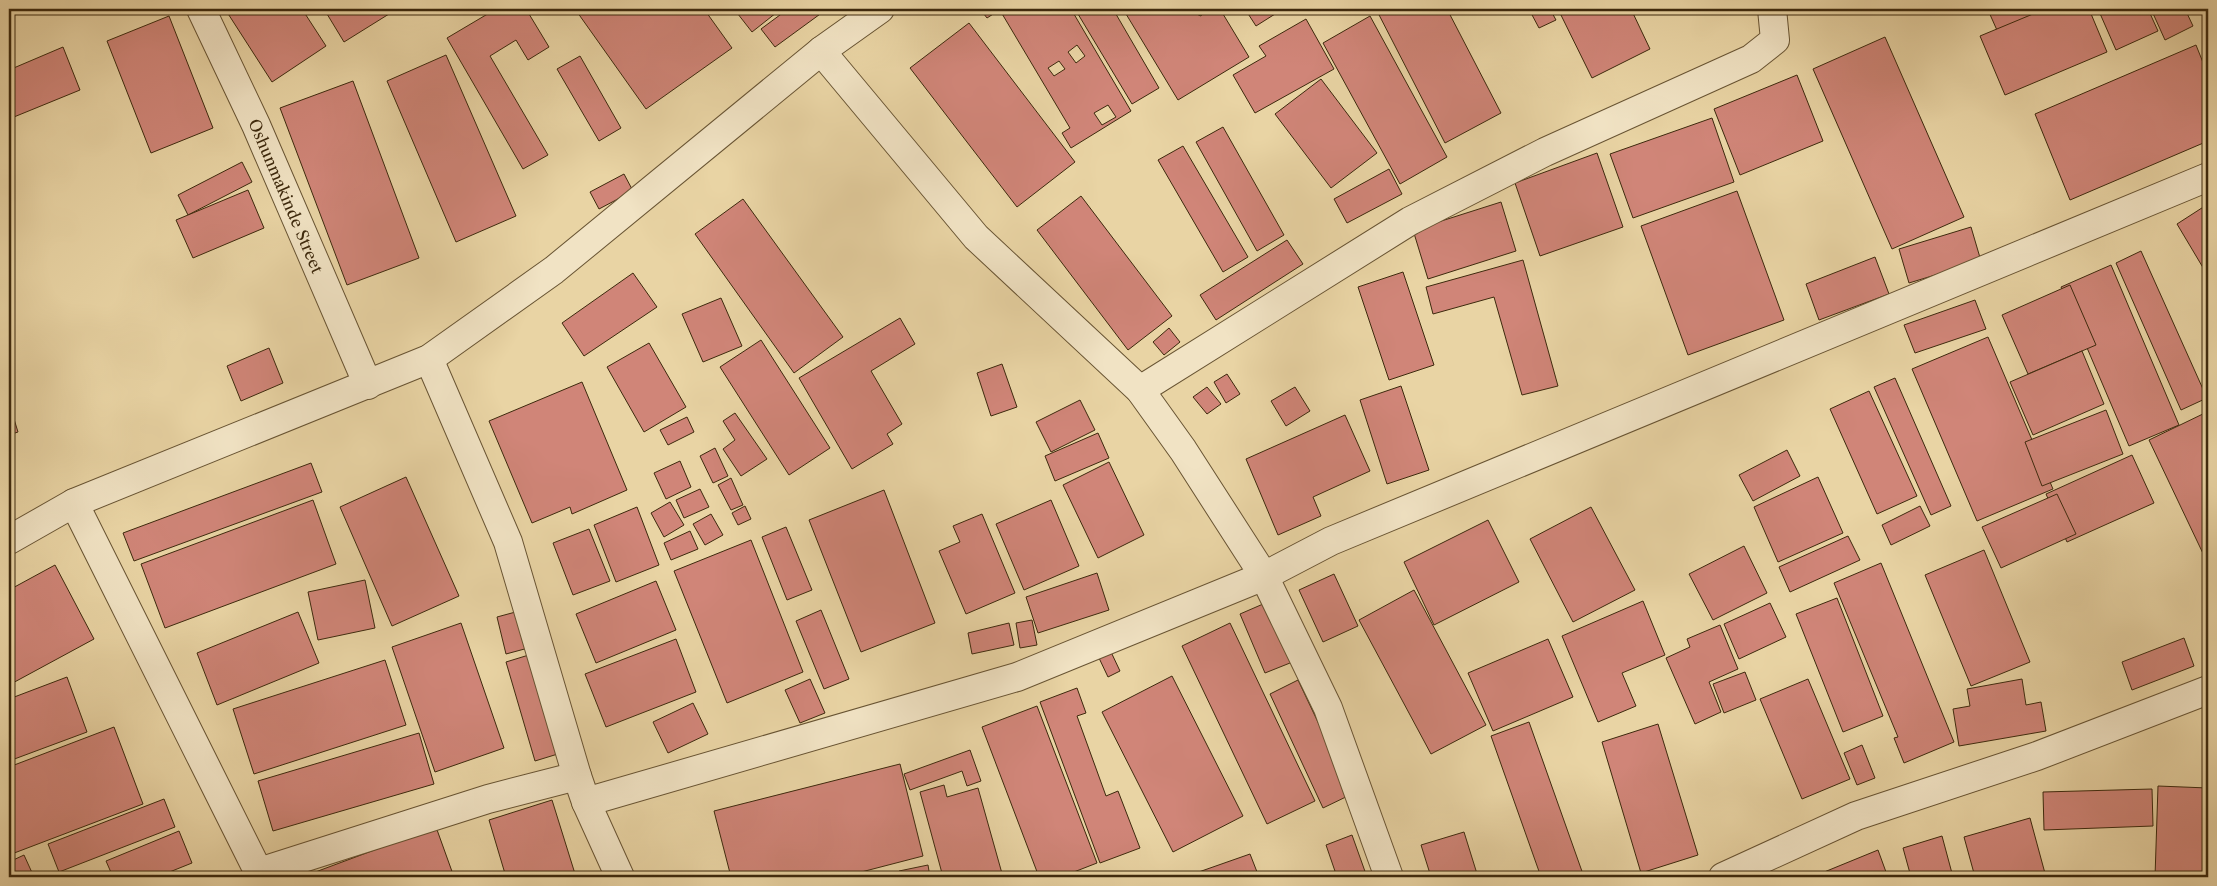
<svg xmlns="http://www.w3.org/2000/svg" width="2217" height="886" font-family="'Libre Caslon Text',serif">
<style>
.building{fill:#d08578;stroke:#3d290d;fill-rule:evenodd}
.lines{fill:none;stroke-linecap:round;stroke-linejoin:round}
.minor-casing{stroke:#685433;stroke-width:30}
.minor{stroke:#f1e3c4;stroke-width:28}
.labels{text-anchor:middle;dominant-baseline:central;stroke-width:5;stroke-linejoin:round;paint-order:stroke}
.street-label{font-size:16px;fill:#3d290d;stroke:#f1e3c4}
</style>
<rect width="100%" height="100%" fill="#e9d4a4"/>
<filter id="stains"><feTurbulence type="fractalNoise" baseFrequency=".004" numOctaves="4"/><feColorMatrix values="0 0 0 0 .2 0 0 0 0 .09 0 0 0 0 .02 0 0 0 .5 -.17"/></filter>
<radialGradient id="worn" r=".72"><stop offset=".6" stop-color="#630" stop-opacity="0"/><stop offset="1" stop-color="#630" stop-opacity=".3"/></radialGradient>
<!-- building -->
<g class="building">
<polygon points="225,9 302,9 326,46 272,82"/>
<polygon points="324,9 397,9 344,42"/>
<polygon points="496,9 526,9 549,47 528,60 516,40 490,56 548,155 523,169 447,38"/>
<polygon points="575,9 704,9 732,48 646,109"/>
<polygon points="734,9 781,9 752,32"/>
<polygon points="788,9 827,9 775,47 761,29"/>
<polygon points="980,9 1001,9 987,18"/>
<path d="M1007,9H1071L1131,111L1071,148L1062,133L1070,128L1001,12ZM1077,45L1085,56L1076,63L1068,52ZM1059,61L1065,69L1054,76L1048,68ZM1108,105L1116,117L1102,125L1094,113Z"/>
<polygon points="1075,9 1113,9 1159,88 1132,104"/>
<polygon points="1123,9 1185,9 1201,16 1205,9 1220,9 1249,57 1178,100"/>
<polygon points="1245,9 1283,9 1256,26"/>
<polygon points="1376,9 1447,9 1501,113 1445,143"/>
<polygon points="1538,9 1550,9 1556,20 1539,28 1531,13"/>
<polygon points="1558,9 1631,9 1650,49 1592,78"/>
<polygon points="1991,9 2059,9 2000,37 1988,10"/>
<polygon points="2045,9 2089,9 2107,52 2005,95 1980,36"/>
<polygon points="2098,9 2148,9 2158,31 2116,50"/>
<polygon points="2151,9 2185,9 2193,26 2165,40"/>
<polygon points="169,16 213,128 151,153 107,41"/>
<polygon points="1370,16 1447,157 1400,184 1323,43"/>
<polygon points="1306,19 1334,69 1255,113 1233,75 1266,56 1259,46"/>
<polygon points="969,23 1075,162 1017,207 910,68"/>
<polygon points="1885,37 1964,217 1892,249 1813,69"/>
<polygon points="2196,45 2208,75 2208,141 2070,200 2035,114"/>
<polygon points="63,47 80,90 9,119 9,70"/>
<polygon points="446,55 516,216 456,242 387,81"/>
<polygon points="580,56 621,128 599,141 557,69"/>
<polygon points="1797,75 1823,141 1740,175 1714,109"/>
<polygon points="1321,79 1377,153 1331,188 1275,114"/>
<polygon points="353,81 419,258 347,285 280,108"/>
<polygon points="1712,118 1734,182 1633,218 1610,154"/>
<polygon points="1223,127 1284,235 1257,251 1196,142"/>
<polygon points="1183,146 1248,257 1223,272 1158,160"/>
<polygon points="1597,153 1623,227 1540,256 1515,183"/>
<polygon points="242,162 252,182 188,215 178,195"/>
<polygon points="1389,169 1402,194 1347,223 1334,199"/>
<polygon points="624,174 633,191 599,209 590,192"/>
<polygon points="248,190 264,228 193,258 176,220"/>
<polygon points="1737,191 1784,320 1688,355 1641,226"/>
<polygon points="1081,196 1172,316 1128,350 1037,230"/>
<polygon points="743,199 843,337 794,373 695,234"/>
<polygon points="1501,202 1516,251 1428,279 1413,230"/>
<polygon points="2208,204 2208,276 2177,224"/>
<polygon points="1971,227 1981,261 1909,283 1899,249"/>
<polygon points="1287,240 1303,264 1216,320 1200,295"/>
<polygon points="2141,251 2207,398 2181,410 2116,263"/>
<polygon points="1875,257 1889,294 1819,320 1806,284"/>
<polygon points="1523,260 1558,386 1522,395 1494,297 1433,314 1426,287"/>
<polygon points="2111,265 2179,425 2129,446 2061,287"/>
<polygon points="1403,272 1434,365 1389,380 1358,287"/>
<polygon points="633,273 657,307 584,356 562,323"/>
<polygon points="2070,285 2096,345 2028,374 2002,315"/>
<polygon points="721,298 742,346 703,362 682,314"/>
<polygon points="1975,300 1986,329 1915,353 1904,325"/>
<polygon points="900,318 915,344 871,371 902,424 887,434 893,444 852,469 799,378"/>
<polygon points="1169,328 1180,342 1164,355 1153,342"/>
<polygon points="1988,337 2053,489 1977,521 1912,369"/>
<polygon points="761,340 830,448 789,475 720,367"/>
<polygon points="649,343 686,407 644,432 607,367"/>
<polygon points="269,348 283,383 241,401 227,366"/>
<polygon points="2082,351 2104,404 2033,435 2010,382"/>
<polygon points="1002,364 1017,407 991,416 977,373"/>
<polygon points="1227,374 1240,394 1226,403 1214,382"/>
<polygon points="1895,378 1951,506 1931,515 1874,387"/>
<polygon points="582,382 627,490 572,514 570,507 532,523 489,421"/>
<polygon points="1401,386 1429,470 1387,484 1360,400"/>
<polygon points="1207,387 1221,404 1207,414 1193,397"/>
<polygon points="1295,387 1310,411 1286,426 1271,401"/>
<polygon points="1869,391 1917,496 1877,514 1830,409"/>
<polygon points="1080,400 1095,430 1051,452 1036,422"/>
<polygon points="9,403 18,432 9,435"/>
<polygon points="2106,410 2123,454 2042,486 2025,442"/>
<polygon points="2207,412 2208,415 2208,564 2149,440"/>
<polygon points="735,413 767,459 741,476 723,449 735,440 723,421"/>
<polygon points="1345,415 1370,471 1313,497 1321,516 1278,535 1246,459"/>
<polygon points="687,417 694,432 668,445 660,430"/>
<polygon points="1098,433 1109,458 1055,481 1045,456"/>
<polygon points="715,448 728,476 713,483 700,456"/>
<polygon points="1787,450 1800,476 1753,501 1739,475"/>
<polygon points="2132,455 2154,503 2067,542 2046,494"/>
<polygon points="680,461 691,487 666,499 654,473"/>
<polygon points="1109,462 1144,535 1098,558 1063,485"/>
<polygon points="311,463 322,492 134,561 123,533"/>
<polygon points="406,477 459,596 392,626 340,507"/>
<polygon points="1818,477 1843,533 1778,562 1754,507"/>
<polygon points="731,478 743,505 731,510 718,485"/>
<polygon points="700,489 709,507 684,518 676,500"/>
<polygon points="884,490 935,623 861,652 809,520"/>
<polygon points="2057,494 2076,534 2001,568 1982,527"/>
<polygon points="313,500 336,564 165,628 141,564"/>
<polygon points="1051,500 1079,566 1024,590 996,524"/>
<polygon points="670,502 684,525 664,537 651,513"/>
<polygon points="745,506 751,519 738,525 732,513"/>
<polygon points="1920,506 1930,526 1891,545 1882,525"/>
<polygon points="637,507 659,565 616,582 594,525"/>
<polygon points="1591,507 1635,590 1573,622 1530,539"/>
<polygon points="711,514 723,535 705,545 693,524"/>
<polygon points="982,514 1015,593 966,614 939,551 960,542 953,526"/>
<polygon points="1488,520 1519,582 1434,625 1404,562"/>
<polygon points="786,527 812,590 787,600 762,537"/>
<polygon points="589,529 610,581 573,595 553,543"/>
<polygon points="690,531 698,549 671,560 664,543"/>
<polygon points="1848,536 1860,560 1790,592 1779,567"/>
<polygon points="751,540 803,672 727,703 674,571"/>
<polygon points="1744,546 1767,593 1713,620 1689,574"/>
<polygon points="1984,550 2030,662 1971,686 1925,575"/>
<polygon points="1881,563 1954,742 1904,763 1894,738 1898,737 1834,583"/>
<polygon points="55,565 94,639 9,685 9,590"/>
<polygon points="1097,573 1109,610 1038,633 1026,597"/>
<polygon points="1334,574 1358,626 1323,642 1299,590"/>
<polygon points="365,580 375,628 318,640 308,592"/>
<polygon points="656,581 676,630 596,663 576,614"/>
<polygon points="1414,590 1486,725 1431,754 1359,620"/>
<polygon points="1837,598 1883,716 1843,732 1796,614"/>
<polygon points="1270,601 1295,661 1265,673 1240,614"/>
<polygon points="1643,601 1665,655 1622,673 1636,706 1598,722 1562,636"/>
<polygon points="1770,603 1786,637 1739,659 1724,624"/>
<polygon points="523,610 532,647 506,654 497,617"/>
<polygon points="821,610 849,679 824,689 796,621"/>
<polygon points="298,612 319,663 217,705 197,653"/>
<polygon points="1032,620 1037,645 1020,648 1016,623"/>
<polygon points="461,623 504,748 435,772 392,647"/>
<polygon points="1009,623 1014,645 972,654 968,633"/>
<polygon points="1230,623 1315,801 1267,824 1182,646"/>
<polygon points="1720,625 1738,669 1709,682 1721,712 1695,724 1666,658 1690,647 1687,639"/>
<polygon points="2184,638 2194,666 2132,690 2122,662"/>
<polygon points="676,639 696,692 606,727 585,674"/>
<polygon points="1548,639 1573,697 1493,731 1468,673"/>
<polygon points="1111,652 1120,671 1108,677 1099,658"/>
<polygon points="532,654 561,753 535,761 506,662"/>
<polygon points="385,660 406,725 254,774 233,709"/>
<polygon points="1745,672 1756,700 1724,713 1713,684"/>
<polygon points="1172,676 1243,816 1173,852 1102,712"/>
<polygon points="67,677 87,732 9,761 9,699"/>
<polygon points="810,679 825,713 800,723 785,690"/>
<polygon points="1808,679 1850,779 1802,799 1760,699"/>
<polygon points="2022,679 2026,705 2041,702 2046,731 1959,746 1953,709 1970,706 1967,689"/>
<polygon points="1298,680 1352,794 1323,808 1270,694"/>
<polygon points="1077,688 1086,713 1077,716 1106,796 1118,791 1140,848 1100,863 1040,702"/>
<polygon points="693,703 708,734 668,753 653,722"/>
<polygon points="1037,706 1097,863 1061,877 1039,877 982,727"/>
<polygon points="1529,722 1584,877 1541,877 1491,736"/>
<polygon points="1658,724 1698,855 1641,873 1602,742"/>
<polygon points="114,727 143,804 9,855 9,767"/>
<polygon points="419,733 434,784 273,831 258,781"/>
<polygon points="1862,745 1875,778 1857,785 1844,753"/>
<polygon points="970,750 981,781 967,786 962,771 910,790 904,774"/>
<polygon points="900,764 923,856 842,877 731,877 714,811"/>
<polygon points="944,785 947,797 978,788 1003,877 943,877 920,792"/>
<polygon points="2158,786 2208,788 2208,877 2155,877"/>
<polygon points="2152,789 2153,826 2044,830 2043,792"/>
<polygon points="164,799 175,827 59,872 48,844"/>
<polygon points="552,800 576,877 506,877 489,820"/>
<polygon points="2030,818 2046,877 1975,877 1964,837"/>
<polygon points="436,827 454,877 302,877"/>
<polygon points="179,831 192,863 157,877 113,877 106,861"/>
<polygon points="1464,832 1478,877 1431,877 1421,845"/>
<polygon points="1352,835 1367,877 1337,877 1326,845"/>
<polygon points="1942,836 1953,877 1911,877 1903,848"/>
<polygon points="1878,850 1886,872 1872,877 1812,877"/>
<polygon points="1250,854 1259,877 1194,877 1193,874"/>
<polygon points="24,855 34,877 9,877 9,862"/>
<polygon points="928,865 930,877 901,877 899,871"/>
</g>
<g class="lines">
<!-- minor casing -->
<g class="minor-casing">
<g id="minor">
<polyline points="201,9 256,125 368,385"/>
<polyline points="821,51 976,237 1140,390 1183,450 1264,576 1328,708 1389,877"/>
<polyline points="429,359 508,542 577,776 586,802 620,877"/>
<polyline points="1140,390 1410,221 1545,152 1751,59 1775,40 1772,9"/>
<polyline points="74,503 261,877"/>
<polyline points="9,540 74,503 429,359 554,270 821,51 880,9"/>
<polyline points="586,802 1017,677 1264,576 1331,541 2208,177"/>
<polyline points="259,872 488,799 577,776"/>
<polyline points="1723,877 1856,816 2037,756 2208,690"/>
</g>
</g>
<!-- minor -->
<use href="#minor" class="minor"/>
</g>
<g class="labels">
<!-- street labels -->
<g class="street-label">
<text transform="translate(286 196) rotate(67)">Oshunmakinde Street</text>
</g>
</g>
<!-- margin -->
<rect width="2217" height="886" fill="none" stroke="#e9d4a4" stroke-width="30"/>
<rect x="10" y="10" width="2197" height="866" fill="none" stroke="#3d290d" stroke-width="2.5"/>
<rect x="15" y="15" width="2187" height="856" fill="none" stroke="#3d290d"/>
<rect width="100%" height="100%" filter="url(#stains)"/>
<rect width="100%" height="100%" fill="url(#worn)"/>
</svg>
